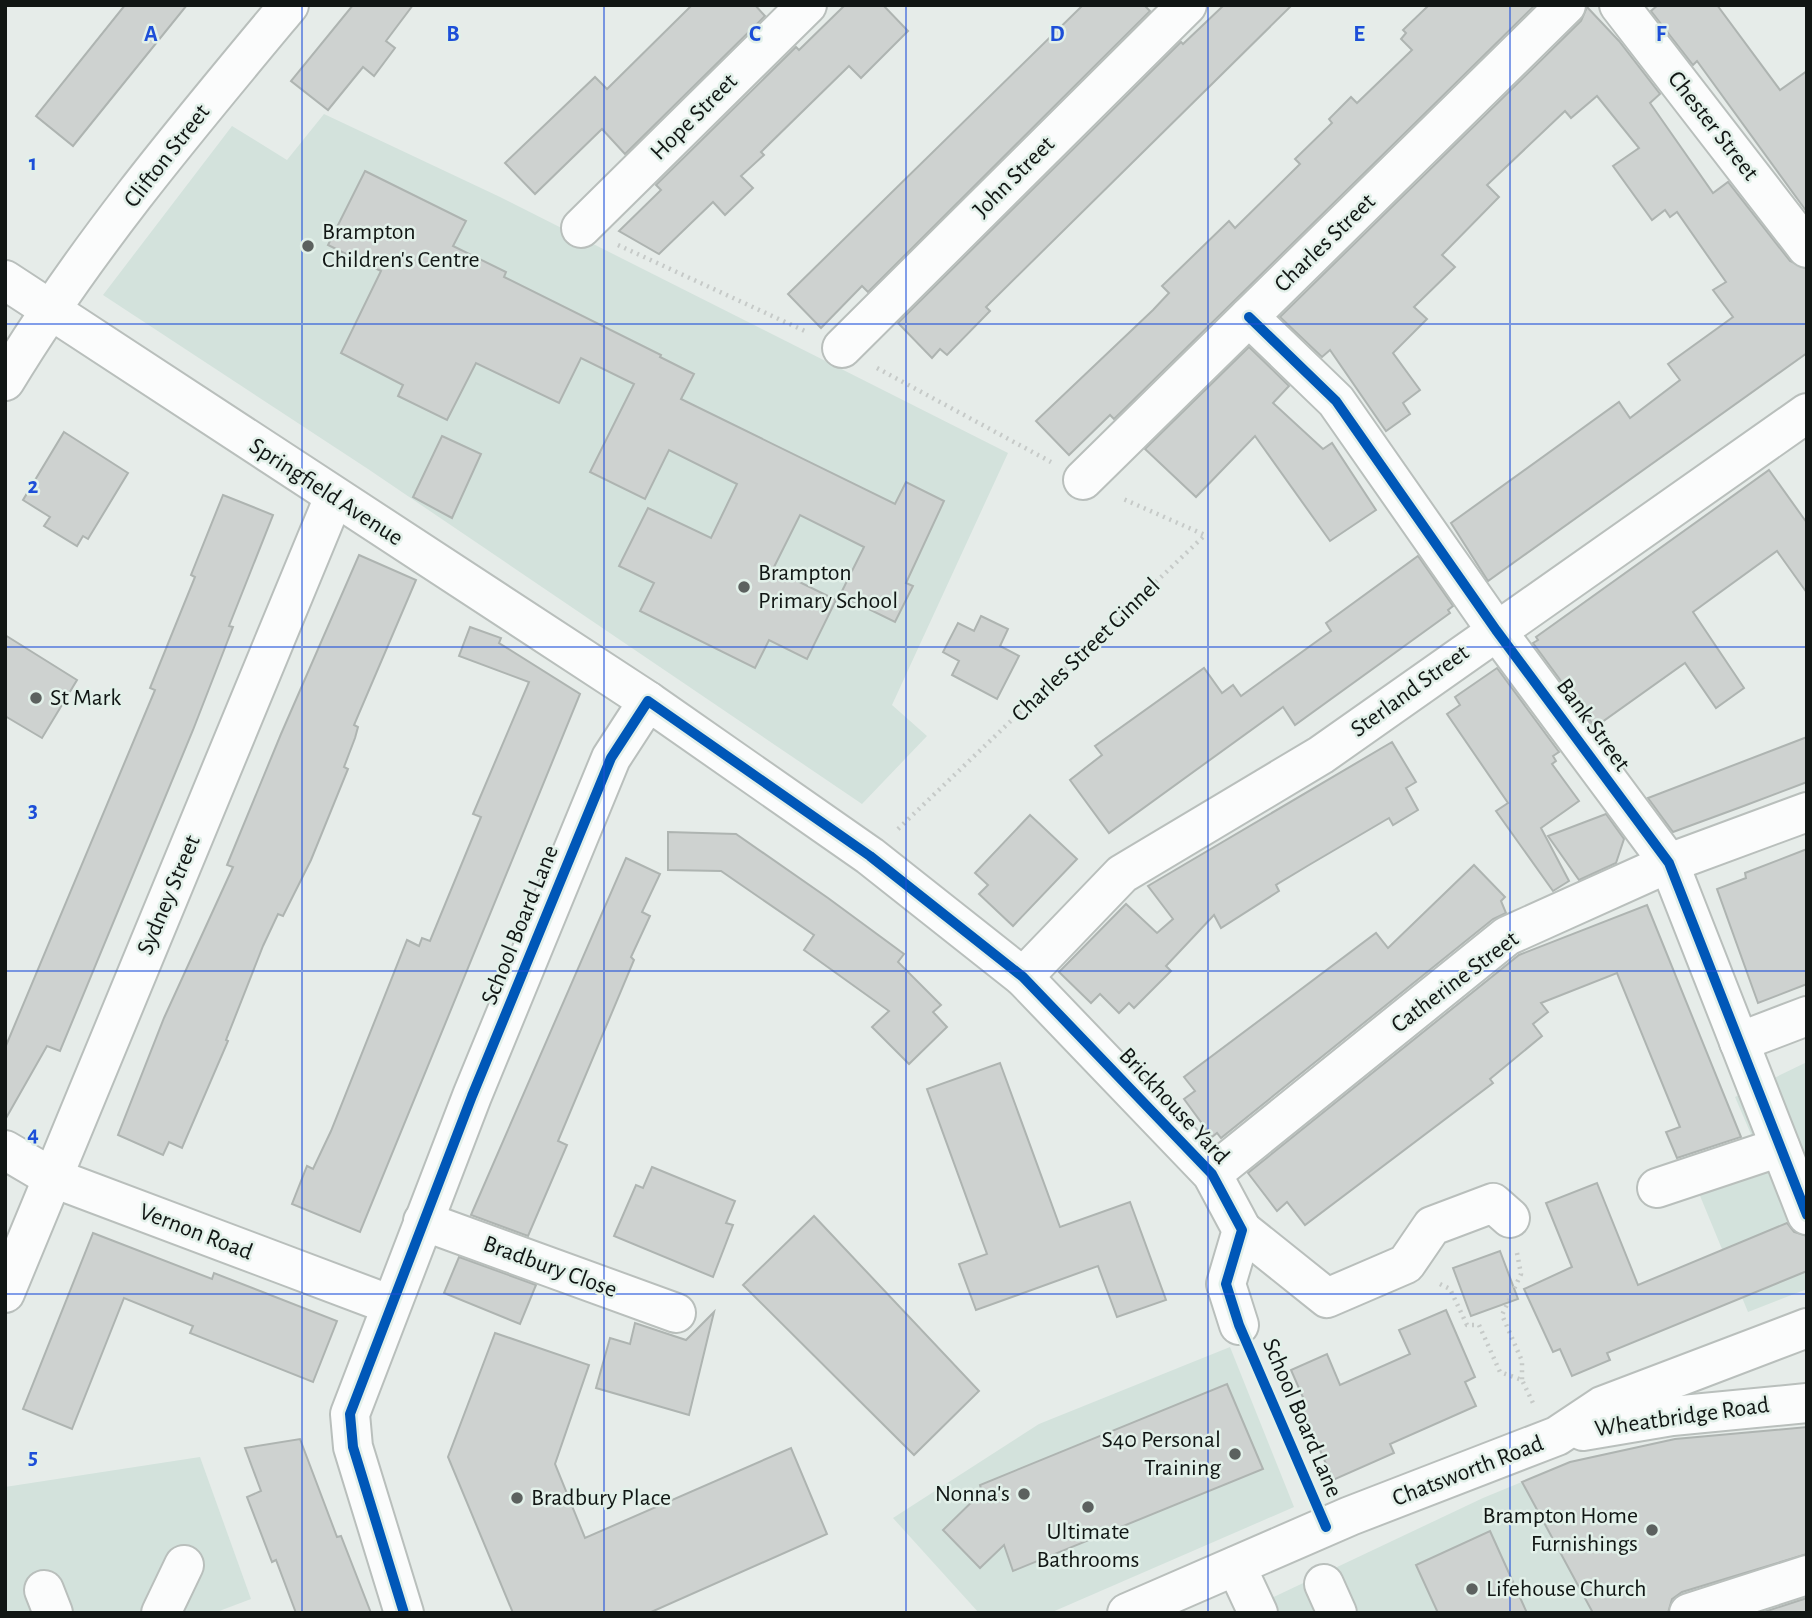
<svg xmlns="http://www.w3.org/2000/svg" width="1812" height="1618" font-family="'Alegreya Sans',sans-serif">
<style>
.built{fill:#d3e2dc}
.building{fill:#ced2d0;stroke:#aeb4b1;stroke-width:2}
.lines{fill:none;stroke-linecap:round;stroke-linejoin:round}
.minor-casing{stroke:#b9bfbc;stroke-width:42}
.highway-casing{stroke:#b9bfbc;stroke-width:42}
.path{stroke:#c6cac8;stroke-width:4.5;stroke-dasharray:2 5;stroke-linecap:butt}
.minor{stroke:#fbfcfc;stroke-width:38}
.highway{stroke:#fbfcfc;stroke-width:38}
.cycleway-casing{stroke:#e2f0e9;stroke-width:15}
.cycleway{stroke:#0057b8;stroke-width:10}
.grid{fill:none;stroke:#1d4ed8;stroke-width:2;stroke-opacity:0.55}
.poi-dot{fill:#5c615f;stroke:#e2f0e9;stroke-width:2.5}
.labels{text-anchor:middle;dominant-baseline:central;stroke-width:5;stroke-linejoin:round;paint-order:stroke}
.street-label{font-size:24px;fill:#111614;stroke:#e2f0e9}
.poi-label{font-size:24px;fill:#111614;stroke:#e2f0e9;text-anchor:start}
.grid-label{font-size:23px;text-anchor:middle;font-weight:bold;fill:#1d4ed8;stroke:#e2f0e9;stroke-width:5;stroke-linejoin:round;paint-order:stroke}
</style>
<rect width="100%" height="100%" fill="#e6ece9"/>
<!-- built -->
<g class="built">
<polygon points="324,114 500,197 1008,453 892,705 927,736 862,804 368,469 103,295 232,126 287,160"/>
<polygon points="1807,1062 1807,1289 1748,1312 1698,1191 1766,1169 1735,1097"/>
<polygon points="1230,1347 1294,1507 1050,1613 979,1613 893,1518 1039,1424"/>
<polygon points="1807,1427 1807,1613 1242,1612 1483,1498 1570,1462 1675,1439"/>
<polygon points="200,1457 251,1599 214,1613 5,1613 5,1487"/>
</g>
<!-- building -->
<g class="building">
<polygon points="125,5 187,5 73,146 36,116"/>
<polygon points="353,5 413,5 386,41 395,48 374,76 363,67 328,110 291,81"/>
<polygon points="692,5 755,5 765,16 625,154 602,129 535,194 505,163 595,77 607,89"/>
<polygon points="845,5 883,5 908,31 861,78 849,66 761,152 764,155 741,176 753,188 725,215 713,202 659,254 619,231 661,190 656,185 796,47 799,50"/>
<polygon points="1083,5 1144,5 1150,11 868,292 862,286 821,328 788,294"/>
<polygon points="1224,5 1292,5 986,307 990,311 947,355 940,349 932,358 898,323 1181,42 1183,44"/>
<polygon points="1429,5 1535,5 1114,419 1110,415 1069,455 1036,421 1153,310 1169,293 1162,286 1229,221 1235,228 1300,164 1295,159 1332,123 1329,119 1351,97 1357,103 1412,50 1401,39 1406,33 1403,30"/>
<polygon points="1658,5 1717,5 1780,90 1807,71 1807,212 1697,61 1693,65 1651,11"/>
<polygon points="1587,7 1619,41 1660,94 1650,103 1713,193 1728,182 1790,261 1807,269 1807,353 1488,581 1451,523 1619,402 1630,418 1680,380 1668,364 1733,317 1713,290 1726,282 1677,212 1670,217 1665,210 1652,220 1613,166 1639,148 1597,96 1571,118 1565,111 1487,185 1499,197 1442,255 1455,267 1414,307 1427,319 1393,353 1420,390 1403,403 1410,414 1386,431 1330,350 1322,357 1280,317 1581,21"/>
<polygon points="365,171 466,221 453,246 506,272 504,277 661,355 660,357 694,374 681,399 895,504 906,482 944,501 906,583 913,586 895,622 840,595 864,547 800,515 773,569 836,600 807,659 769,640 755,668 640,611 654,583 619,566 648,508 711,538 737,484 669,450 645,499 590,472 634,384 581,358 559,403 476,363 447,420 398,396 403,385 341,353 381,271 328,245"/>
<polygon points="1249,347 1289,386 1273,403 1323,449 1332,443 1376,510 1330,541 1255,436 1196,497 1145,449"/>
<polygon points="64,432 128,473 88,539 83,536 77,546 44,526 50,517 23,500"/>
<polygon points="442,436 481,454 452,518 413,497"/>
<polygon points="1769,470 1807,523 1807,593 1777,551 1693,612 1744,688 1716,708 1685,663 1595,727 1533,643 1538,640 1536,637"/>
<polygon points="223,495 273,515 229,626 233,627 193,730 60,1051 47,1046 5,1120 5,1048 155,690 150,688 195,577 191,575"/>
<polygon points="359,555 416,580 354,725 358,727 355,738 344,767 348,769 311,860 283,916 278,914 263,946 226,1040 228,1041 182,1148 169,1142 163,1155 118,1135 164,1018 233,867 227,865 281,734"/>
<polygon points="1418,556 1453,606 1448,610 1450,613 1295,725 1283,707 1109,833 1070,780 1102,755 1095,746 1204,668 1222,693 1233,685 1241,696 1331,631 1326,623"/>
<polygon points="981,616 1008,629 1000,646 1019,656 997,699 952,675 959,661 943,652 958,623 974,631"/>
<polygon points="470,627 501,638 499,643 580,694 360,1232 292,1204 307,1166 313,1169 331,1131 407,940 419,946 422,938 430,941 481,817 473,814 529,682 459,656"/>
<polygon points="5,635 77,680 42,738 5,716"/>
<polygon points="1497,668 1559,752 1553,756 1556,761 1552,764 1579,801 1541,828 1569,881 1553,891 1496,811 1508,803 1447,714 1460,705 1455,697"/>
<polygon points="1807,737 1807,782 1741,807 1673,832 1648,798"/>
<polygon points="1392,742 1416,782 1406,788 1418,810 1393,825 1389,818 1309,865 1276,885 1279,891 1221,928 1214,915 1166,966 1171,971 1134,1008 1129,1003 1119,1013 1100,994 1091,1003 1059,972 1126,904 1157,933 1173,919 1148,886"/>
<polygon points="1606,814 1624,839 1616,863 1579,880 1548,836"/>
<polygon points="1030,815 1077,859 1013,926 979,894 988,885 975,873"/>
<polygon points="668,832 736,834 828,898 904,954 898,962 941,1005 933,1012 947,1027 909,1064 872,1027 889,1011 804,950 814,935 721,871 668,870"/>
<polygon points="1807,849 1807,984 1758,1003 1717,889 1746,878 1745,873"/>
<polygon points="626,858 660,874 642,912 650,916 631,957 634,960 558,1141 567,1145 528,1236 471,1215"/>
<polygon points="1474,865 1505,897 1501,901 1506,913 1493,919 1221,1138 1217,1133 1212,1137 1184,1099 1195,1091 1184,1077 1376,933 1388,948"/>
<polygon points="1647,905 1741,1137 1677,1158 1666,1132 1680,1127 1617,973 1541,1003 1548,1012 1533,1024 1542,1036 1490,1079 1493,1083 1305,1225 1287,1202 1277,1211 1248,1173 1519,955"/>
<polygon points="1000,1063 1060,1227 1130,1202 1166,1300 1117,1317 1098,1266 976,1310 959,1264 987,1254 927,1089"/>
<polygon points="652,1167 735,1201 726,1223 733,1225 713,1277 614,1236 636,1185 643,1188"/>
<polygon points="1597,1183 1638,1285 1787,1223 1794,1232 1807,1236 1807,1271 1607,1353 1610,1360 1572,1376 1560,1349 1553,1352 1524,1289 1572,1267 1546,1203"/>
<polygon points="814,1216 979,1391 914,1455 743,1285"/>
<polygon points="93,1233 212,1279 214,1273 337,1321 313,1382 190,1333 193,1326 124,1298 72,1429 23,1409"/>
<polygon points="1500,1251 1518,1299 1471,1316 1453,1268"/>
<polygon points="459,1257 536,1285 520,1324 444,1293"/>
<polygon points="1446,1310 1475,1377 1465,1382 1476,1406 1390,1444 1394,1453 1333,1480 1300,1404 1305,1402 1291,1370 1327,1354 1340,1385 1410,1354 1399,1330"/>
<polygon points="714,1312 689,1415 596,1388 610,1338 630,1344 635,1323 686,1340"/>
<polygon points="495,1333 589,1365 555,1464 585,1538 791,1448 827,1534 649,1613 513,1613 448,1457"/>
<polygon points="1227,1384 1263,1469 1013,1571 1004,1545 980,1568 943,1530 982,1492 980,1485"/>
<polygon points="1807,1427 1807,1554 1682,1592 1672,1599 1668,1613 1593,1613 1522,1482 1570,1462 1675,1439"/>
<polygon points="300,1439 337,1537 341,1536 371,1613 296,1613 276,1560 272,1562 247,1497 261,1491 245,1448"/>
<polygon points="1490,1531 1527,1613 1438,1613 1416,1565"/>
<polygon points="1807,1598 1807,1613 1761,1613"/>
</g>
<g class="lines">
<!-- minor casing -->
<g class="minor-casing">
<g id="minor">
<polyline points="1619,5 1807,248"/>
<polyline points="581,228 807,5"/>
<polyline points="5,280 648,701"/>
<polyline points="1249,317 1336,401 1496,630 1669,863 1807,1215"/>
<polyline points="842,348 1187,5"/>
<path d="M5,381C86,247 189,125 289,5"/>
<polyline points="1083,480 1566,5"/>
<polyline points="1023,977 1122,874 1321,755 1807,413"/>
<polyline points="1739,1042 1807,1016"/>
<polyline points="5,1150 51,1177 391,1305"/>
<polyline points="1212,1174 1507,936 1669,863 1807,812"/>
<polyline points="1657,1188 1780,1147"/>
<polyline points="423,1221 676,1313"/>
<polyline points="1242,1230 1327,1298 1406,1264 1432,1226 1493,1203 1510,1218"/>
<polyline points="5,1293 334,497"/>
<polyline points="1236,1566 1258,1613"/>
<polyline points="1324,1584 1337,1613"/>
<polyline points="44,1590 53,1613"/>
<polyline points="161,1613 184,1565"/>
<polyline points="404,1613 353,1447 350,1414 472,1096 611,758 648,701 870,856 1023,977 1212,1174 1242,1230 1226,1284 1239,1325"/>
<polyline points="1689,1613 1807,1575"/>
</g>
</g>
<!-- highway casing -->
<g class="highway-casing">
<g id="highway">
<polyline points="1583,1431 1672,1416 1807,1403"/>
<polyline points="1127,1613 1350,1516 1557,1436 1602,1406 1807,1328"/>
</g>
</g>
<!-- path -->
<g class="path">
<polyline points="618,245 807,332"/>
<polyline points="877,368 1051,462"/>
<polyline points="898,829 1205,535 1121,498"/>
<polyline points="1517,1253 1521,1274 1502,1315 1522,1361 1522,1380"/>
<polyline points="1440,1284 1450,1289 1467,1325 1479,1325 1500,1372 1522,1380 1533,1403"/>
</g>
<!-- minor -->
<use href="#minor" class="minor"/>
<!-- highway -->
<use href="#highway" class="highway"/>
<!-- cycleway casing -->
<g class="cycleway-casing">
<g id="cycleway">
<polyline points="1249,317 1336,401 1496,630 1669,863 1807,1215"/>
<polyline points="404,1613 353,1447 350,1414 472,1096 611,758 648,701 870,856 1023,977 1212,1174 1242,1230 1226,1284 1239,1325 1326,1527"/>
</g>
</g>
<!-- cycleway -->
<use href="#cycleway" class="cycleway"/>
</g>
<!-- grid -->
<path class="grid" d="M302,5V1613M604,5V1613M906,5V1613M1208,5V1613M1510,5V1613M5,324H1807M5,647H1807M5,971H1807M5,1294H1807"/>
<!-- markers -->
<g class="poi-dot">
<circle cx="308" cy="246" r="7"/>
<circle cx="744" cy="587" r="7"/>
<circle cx="36" cy="698" r="7"/>
<circle cx="1235" cy="1454" r="7"/>
<circle cx="1024" cy="1494" r="7"/>
<circle cx="517" cy="1498" r="7"/>
<circle cx="1088" cy="1507" r="7"/>
<circle cx="1652" cy="1530" r="7"/>
<circle cx="1472" cy="1589" r="7"/>
</g>
<g class="labels">
<!-- street labels -->
<g class="street-label">
<text transform="translate(694 117) rotate(-45)">Hope Street</text>
<text transform="translate(1713 126) rotate(52)">Chester Street</text>
<text transform="translate(167 156) rotate(-52)">Clifton Street</text>
<text transform="translate(1014 177) rotate(-45)">John Street</text>
<text transform="translate(1325 243) rotate(-44)">Charles Street</text>
<text transform="translate(326 492) rotate(33)">Springfield Avenue</text>
<text transform="translate(1086 650) rotate(-44)">Charles Street Ginnel</text>
<text transform="translate(1410 691) rotate(-36)">Sterland Street</text>
<text transform="translate(1593 725) rotate(54)">Bank Street</text>
<text transform="translate(169 895) rotate(-67)">Sydney Street</text>
<text transform="translate(520 925) rotate(-68)">School Board Lane</text>
<text transform="translate(1455 982) rotate(-37)">Catherine Street</text>
<text transform="translate(1174 1106) rotate(47)">Brickhouse Yard</text>
<text transform="translate(196 1232) rotate(21)">Vernon Road</text>
<text transform="translate(550 1267) rotate(20)">Bradbury Close</text>
<text transform="translate(1682 1417) rotate(-8)">Wheatbridge Road</text>
<text transform="translate(1302 1418) rotate(67)">School Board Lane</text>
<text transform="translate(1468 1471) rotate(-21)">Chatsworth Road</text>
</g>
<!-- poi labels -->
<g class="poi-label">
<text x="322" y="232">Brampton<tspan x="322" dy="28">Children's Centre</tspan></text>
<text x="758" y="573">Brampton<tspan x="758" dy="28">Primary School</tspan></text>
<text x="50" y="698">St Mark</text>
<text x="1221" y="1440" text-anchor="end">S40 Personal<tspan x="1221" dy="28">Training</tspan></text>
<text x="1010" y="1494" text-anchor="end">Nonna's</text>
<text x="531" y="1498">Bradbury Place</text>
<text x="1638" y="1516" text-anchor="end">Brampton Home<tspan x="1638" dy="28">Furnishings</tspan></text>
<text x="1088" y="1532" text-anchor="middle">Ultimate<tspan x="1088" dy="28">Bathrooms</tspan></text>
<text x="1486" y="1589">Lifehouse Church</text>
</g>
</g>
<g class="grid-label">
<text x="151" y="41">A</text>
<text x="453" y="41">B</text>
<text x="755" y="41">C</text>
<text x="1057" y="41">D</text>
<text x="1359" y="41">E</text>
<text x="1661" y="41">F</text>
<text x="33" y="170">1</text>
<text x="33" y="493">2</text>
<text x="33" y="817">3</text>
<text x="33" y="1141">4</text>
<text x="33" y="1464">5</text>
</g>
<!-- border -->
<rect width="1812" height="1618" fill="none" stroke="#111614" stroke-width="14"/>
</svg>
